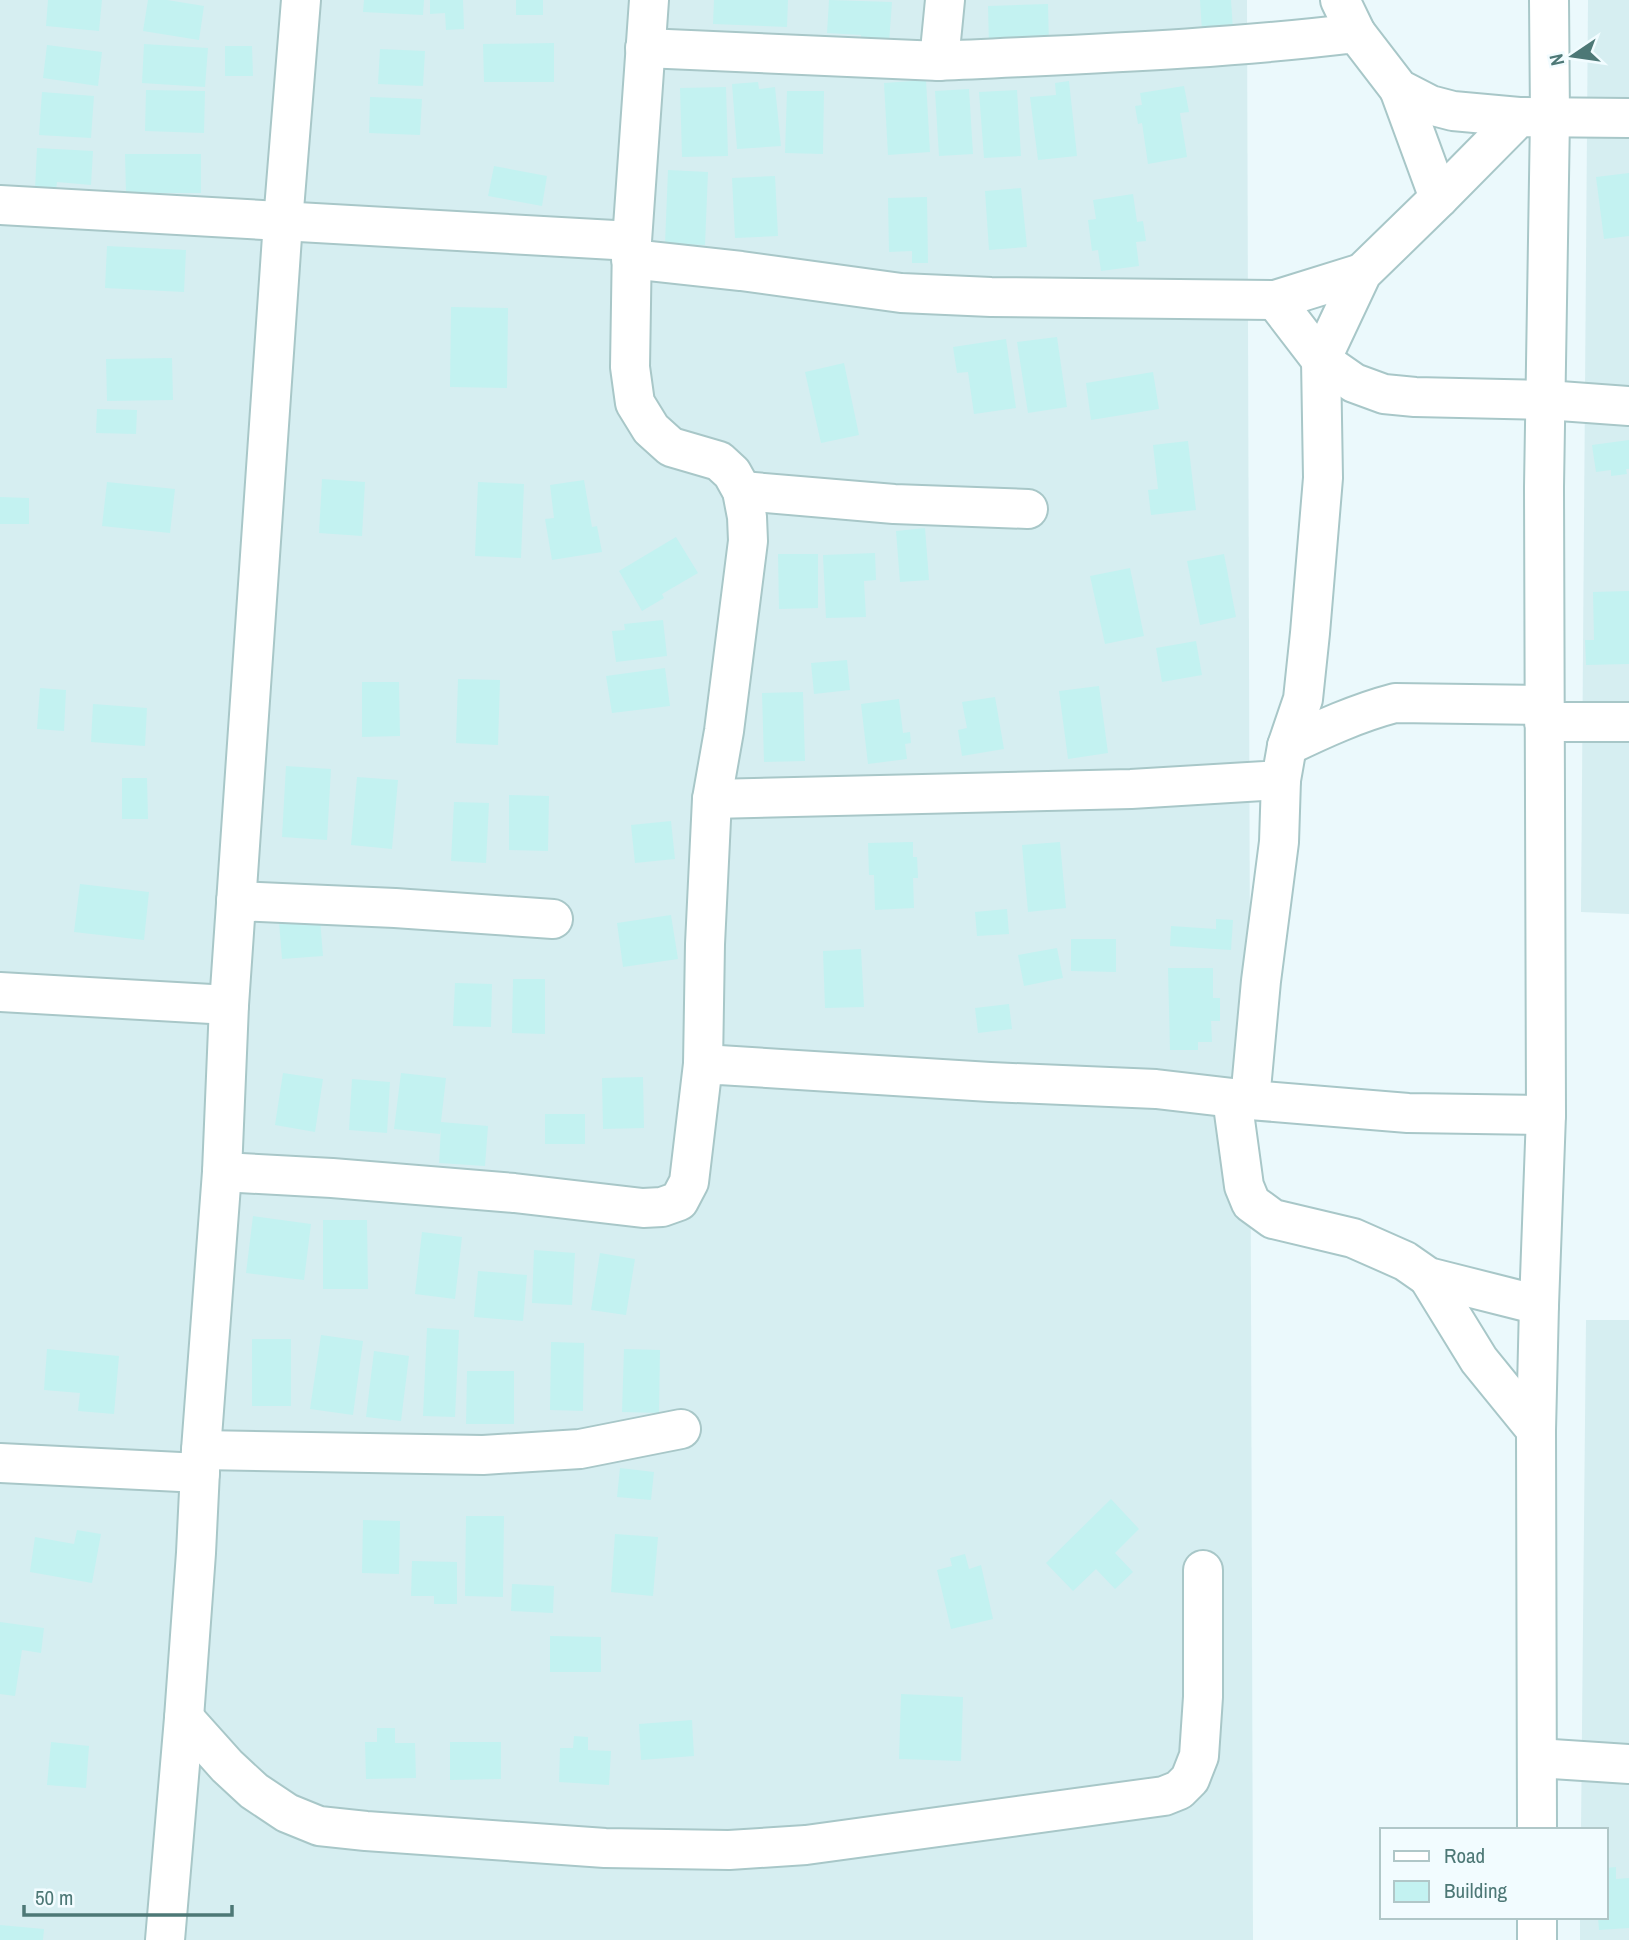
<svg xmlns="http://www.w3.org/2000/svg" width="1629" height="1940" font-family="'Archivo Narrow',sans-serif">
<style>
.residential{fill:#d6eef1}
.building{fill:#c3f2f1}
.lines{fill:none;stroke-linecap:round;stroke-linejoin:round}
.minor-casing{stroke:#a8c7c8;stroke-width:42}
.minor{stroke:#fff;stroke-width:38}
</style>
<rect width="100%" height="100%" fill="#ebf9fc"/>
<!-- residential -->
<g class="residential">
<polygon points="0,0 1247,0 1253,1940 0,1940"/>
<polygon points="1588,0 1629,0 1629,914 1581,912"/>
<polygon points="1586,1320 1629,1320 1629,1940 1580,1940 1580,1917 1606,1917 1606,1830 1581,1830"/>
</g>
<!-- building -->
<g class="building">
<polygon points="48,0 102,0 99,31 46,26"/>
<polygon points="148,0 167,0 204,6 199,40 143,31"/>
<polygon points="364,0 424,0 423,15 363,12"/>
<polygon points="430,0 463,0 464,29 446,30 445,13 430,14"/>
<rect x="516" y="0" width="27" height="15"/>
<polygon points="714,0 788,0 787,27 713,24"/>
<polygon points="829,0 892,2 889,43 861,41 861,35 827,33"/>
<polygon points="1200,0 1231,0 1233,30 1202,32"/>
<polygon points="1048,4 1049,46 989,47 988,6"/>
<polygon points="554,43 554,82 484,82 483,44"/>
<polygon points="144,44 208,48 205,87 142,83"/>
<polygon points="47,45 102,52 98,86 43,78"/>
<polygon points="225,46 252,46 253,76 225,76"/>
<polygon points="380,49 425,51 423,86 378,84"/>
<polygon points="926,80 930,152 888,155 884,83"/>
<polygon points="1069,81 1077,156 1038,160 1030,97 1056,95 1055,83"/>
<polygon points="758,82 759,89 775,87 781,146 737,149 732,84"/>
<polygon points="1184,86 1189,112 1180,113 1187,157 1148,164 1142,123 1138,124 1135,106 1142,105 1140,93"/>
<polygon points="726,87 728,156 682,157 680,88"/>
<polygon points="969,89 973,154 939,156 935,91"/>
<polygon points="146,90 205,91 204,133 145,131"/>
<polygon points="1017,90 1021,156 984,158 979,92"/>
<polygon points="787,91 824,91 823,154 785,153"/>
<polygon points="42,92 94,96 91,138 39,135"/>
<polygon points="370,97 422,99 420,135 369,133"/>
<polygon points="37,148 93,151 91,185 57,182 56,190 35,189"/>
<polygon points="125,154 201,154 201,193 126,193"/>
<polygon points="494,166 547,176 542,206 488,196"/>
<polygon points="668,170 708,172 705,245 665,244"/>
<polygon points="1629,173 1629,236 1604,239 1596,177"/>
<polygon points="775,176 778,236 735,238 732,178"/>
<polygon points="1021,188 1027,247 989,250 985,191"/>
<polygon points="1133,194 1137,222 1143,221 1146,241 1136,242 1139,266 1101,271 1098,250 1092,251 1088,220 1096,219 1093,200"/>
<polygon points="927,197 928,263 912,263 912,251 889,252 888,198"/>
<polygon points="107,246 186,250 184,292 105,288"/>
<polygon points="451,307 508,308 507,388 450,387"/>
<polygon points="1057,337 1067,407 1028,413 1017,342"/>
<polygon points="1006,339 1016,408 974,414 968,372 957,373 953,347"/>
<polygon points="172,358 173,400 107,401 106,359"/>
<polygon points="844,363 859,435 821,443 805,372"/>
<polygon points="1153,372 1159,409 1091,420 1086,383"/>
<polygon points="97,409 137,410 136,434 96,433"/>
<polygon points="1629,440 1629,469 1626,469 1627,474 1611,476 1611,470 1596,472 1592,445"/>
<polygon points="1188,441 1196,510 1151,515 1148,490 1158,489 1153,445"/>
<polygon points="322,479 365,482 362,536 319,533"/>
<polygon points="584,480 592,527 597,526 602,552 552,560 545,519 554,518 550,485"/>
<polygon points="107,482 175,489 170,533 102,526"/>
<polygon points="478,482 524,484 521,558 475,556"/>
<polygon points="0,497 29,498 29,524 0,524"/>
<polygon points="925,528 929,580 900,582 896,531"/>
<polygon points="676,537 698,573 662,594 664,598 642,611 619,571"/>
<polygon points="875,553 876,580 864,581 866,617 826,618 823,555"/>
<polygon points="778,554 818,554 818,608 779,609"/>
<polygon points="1224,554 1236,617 1200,625 1187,561"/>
<polygon points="1130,568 1144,636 1105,644 1090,576"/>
<polygon points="1629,591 1629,664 1586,665 1585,640 1594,640 1593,592"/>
<polygon points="663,620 667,656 616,662 612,631 625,630 624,624"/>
<polygon points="1196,641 1202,675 1162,682 1156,648"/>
<polygon points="847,660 850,690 814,694 811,663"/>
<polygon points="665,668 670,706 612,713 606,676"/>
<polygon points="458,679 500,680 498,745 456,743"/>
<polygon points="362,682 399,682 400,736 362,737"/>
<polygon points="1099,686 1108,753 1068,759 1059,691"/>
<polygon points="40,688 66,690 64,731 37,729"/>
<polygon points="803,692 805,761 764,762 762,693"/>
<polygon points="995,697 1004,749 962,756 958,730 967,728 962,702"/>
<polygon points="899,699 903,733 910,732 911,743 905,744 907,759 868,764 861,704"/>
<polygon points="93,704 147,708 145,746 91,742"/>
<polygon points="286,766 331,769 327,840 282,837"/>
<polygon points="357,777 398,780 392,849 351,845"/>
<polygon points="122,778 147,778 148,819 122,819"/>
<polygon points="509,795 549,796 548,851 509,850"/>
<polygon points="454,802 489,803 486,863 451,861"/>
<polygon points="671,821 675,859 635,863 631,825"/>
<polygon points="913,842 913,857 917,857 918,878 913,878 914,908 875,910 874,875 869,875 868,843"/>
<polygon points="1060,842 1066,908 1028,912 1022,845"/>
<polygon points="80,884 149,892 144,940 74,932"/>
<polygon points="1007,909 1009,934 977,936 975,912"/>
<polygon points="671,915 678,959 623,967 617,923"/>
<polygon points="320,919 323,956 282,959 279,922"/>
<polygon points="1216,919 1233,920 1231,950 1170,946 1171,926 1216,929"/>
<polygon points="1071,939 1116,939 1116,972 1071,971"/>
<polygon points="1057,948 1063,978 1024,986 1018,955"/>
<polygon points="861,949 864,1007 825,1008 823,951"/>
<polygon points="1168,968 1213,968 1213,998 1220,998 1220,1021 1211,1021 1212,1042 1198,1042 1198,1050 1170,1050"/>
<polygon points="513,979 545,979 545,1034 512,1033"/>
<polygon points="455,983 492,984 491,1027 453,1026"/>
<polygon points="1009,1004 1012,1029 978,1033 975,1008"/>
<polygon points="283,1073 323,1079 315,1132 275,1125"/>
<polygon points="401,1073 446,1078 441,1122 488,1126 485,1166 439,1163 441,1127 440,1134 394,1129"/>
<polygon points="643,1077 644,1128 603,1129 602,1078"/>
<polygon points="352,1079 390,1082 387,1133 349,1130"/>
<rect x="545" y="1114" width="40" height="30"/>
<polygon points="253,1216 311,1224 304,1280 246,1273"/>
<polygon points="323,1220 367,1220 368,1289 323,1289"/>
<polygon points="422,1232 462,1237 455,1299 415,1294"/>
<polygon points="534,1250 575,1253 572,1305 532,1303"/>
<polygon points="600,1253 635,1259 626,1315 591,1310"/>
<polygon points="478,1271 527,1275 523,1321 474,1317"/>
<polygon points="427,1328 459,1330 455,1417 423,1416"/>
<polygon points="321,1335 363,1341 353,1415 310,1409"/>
<rect x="252" y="1339" width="39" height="67"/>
<polygon points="551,1342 584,1343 583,1411 550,1410"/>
<polygon points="47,1349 119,1356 114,1414 78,1411 80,1393 44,1390"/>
<polygon points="624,1349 660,1350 659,1413 622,1412"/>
<polygon points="374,1351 409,1356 401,1421 366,1417"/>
<polygon points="467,1371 514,1371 514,1424 466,1424"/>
<polygon points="620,1468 654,1472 651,1500 617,1497"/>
<polygon points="1111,1499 1139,1529 1115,1553 1133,1572 1115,1589 1096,1569 1073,1591 1046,1563"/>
<polygon points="466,1516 504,1516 503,1597 465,1596"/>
<polygon points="363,1520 400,1521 399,1574 362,1573"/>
<polygon points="77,1530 101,1534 92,1583 30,1572 35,1537 74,1544"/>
<polygon points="615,1534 658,1537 653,1596 611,1592"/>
<polygon points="965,1554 969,1569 981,1565 993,1619 951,1629 937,1570 952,1566 950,1558"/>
<polygon points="412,1561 457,1562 457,1604 434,1604 434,1596 411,1596"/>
<polygon points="512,1584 554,1586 553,1613 511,1611"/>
<polygon points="0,1622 44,1628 41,1653 22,1650 15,1696 0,1694"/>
<polygon points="550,1636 601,1637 601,1672 550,1672"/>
<polygon points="901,1694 963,1697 961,1761 899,1759"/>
<polygon points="692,1720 694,1756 641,1760 639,1724"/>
<polygon points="377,1728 395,1728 395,1743 415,1743 416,1778 366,1779 365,1742 377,1742"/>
<polygon points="574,1736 588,1737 588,1750 611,1751 609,1785 559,1782 560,1748 573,1748"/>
<polygon points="51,1742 89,1746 86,1788 47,1785"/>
<polygon points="450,1742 501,1742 501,1779 450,1780"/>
<polygon points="1616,1867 1616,1879 1629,1878 1629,1928 1599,1930 1598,1917 1606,1917 1606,1868"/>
<polygon points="0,1925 44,1929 43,1940 0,1940"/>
</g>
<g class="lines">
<!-- minor casing -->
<g class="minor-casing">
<g id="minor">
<polyline points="1340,0 1356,33"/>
<polyline points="645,48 939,61 945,0"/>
<path d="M939,61C1078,54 1218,50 1356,33L1399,89L1430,105L1453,111L1519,117"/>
<polyline points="1399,89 1439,198"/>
<polyline points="0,205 632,241 649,0"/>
<polyline points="632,241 630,367 635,403 651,429 671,447 719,461 732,473 742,491 747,517 748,541 724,731 712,799 705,944 703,1064"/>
<polyline points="631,259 741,271 901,293 991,297 1275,300 1362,273"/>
<polyline points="1275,300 1321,360 1354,383 1384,394 1415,397 1546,400 1629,406"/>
<polyline points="742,491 894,504 1028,509"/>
<polyline points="1544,722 1629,722"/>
<path d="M1287,746C1322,729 1357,713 1395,703L1544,705"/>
<polyline points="712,799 1131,789 1281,780 1287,746 1303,699 1310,633 1323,478 1321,360 1362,273 1439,198 1519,117 1629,118"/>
<polyline points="236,901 395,908 553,919"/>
<polyline points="0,992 229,1005"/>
<polyline points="1232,1098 1244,1186 1251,1203 1273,1219 1353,1238 1405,1261 1428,1277 1539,1305"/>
<polyline points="1250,1100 1261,981 1279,842 1281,780"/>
<polyline points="222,1172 332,1178 514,1193 643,1208 662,1207 679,1201 689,1182 703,1064 990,1082 1156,1089 1250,1100 1408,1113 1546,1115"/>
<polyline points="1428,1277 1479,1360 1536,1430"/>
<polyline points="201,1450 483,1455 580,1449 681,1429"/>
<polyline points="0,1463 200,1473"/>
<polyline points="184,1718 227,1766 254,1791 287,1813 319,1826 366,1831 605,1848 729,1850 806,1845 1164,1796 1179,1790 1190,1779 1199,1756 1203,1697 1203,1570"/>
<polyline points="1537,1758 1629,1764"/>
<polyline points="1537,1830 1536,1430 1539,1305 1546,1115 1544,487 1550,117 1549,0"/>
<polyline points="1537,1917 1537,1940"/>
<polyline points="165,1940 184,1718 196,1553 201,1450 222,1172 229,1005 283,222 301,0"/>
</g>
</g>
<!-- minor -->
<use href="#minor" class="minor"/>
</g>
<!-- legend -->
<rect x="1380" y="1828" width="228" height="91" fill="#f2fcff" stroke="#b0c7c8" stroke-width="2"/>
<rect x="1394" y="1851" width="35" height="10" fill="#ffffff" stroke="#b0c7c8" stroke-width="2"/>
<text x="1444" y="1863" font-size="21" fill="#4d7876">Road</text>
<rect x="1394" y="1881" width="35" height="21" fill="#c3f2f1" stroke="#b0c7c8" stroke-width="2"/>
<text x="1444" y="1898" font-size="21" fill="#4d7876">Building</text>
<!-- north arrow -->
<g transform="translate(1573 56) rotate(257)" stroke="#f2fcff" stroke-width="5" paint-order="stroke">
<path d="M0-5L12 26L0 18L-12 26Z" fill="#4d7876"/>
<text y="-10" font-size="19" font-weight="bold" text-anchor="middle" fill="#4d7876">N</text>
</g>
<!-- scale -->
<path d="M24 1905v10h208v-10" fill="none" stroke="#4d7876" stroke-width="3.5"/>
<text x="35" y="1905" font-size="21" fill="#4d7876" stroke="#f2fcff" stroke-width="5" paint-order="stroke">50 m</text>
</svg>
